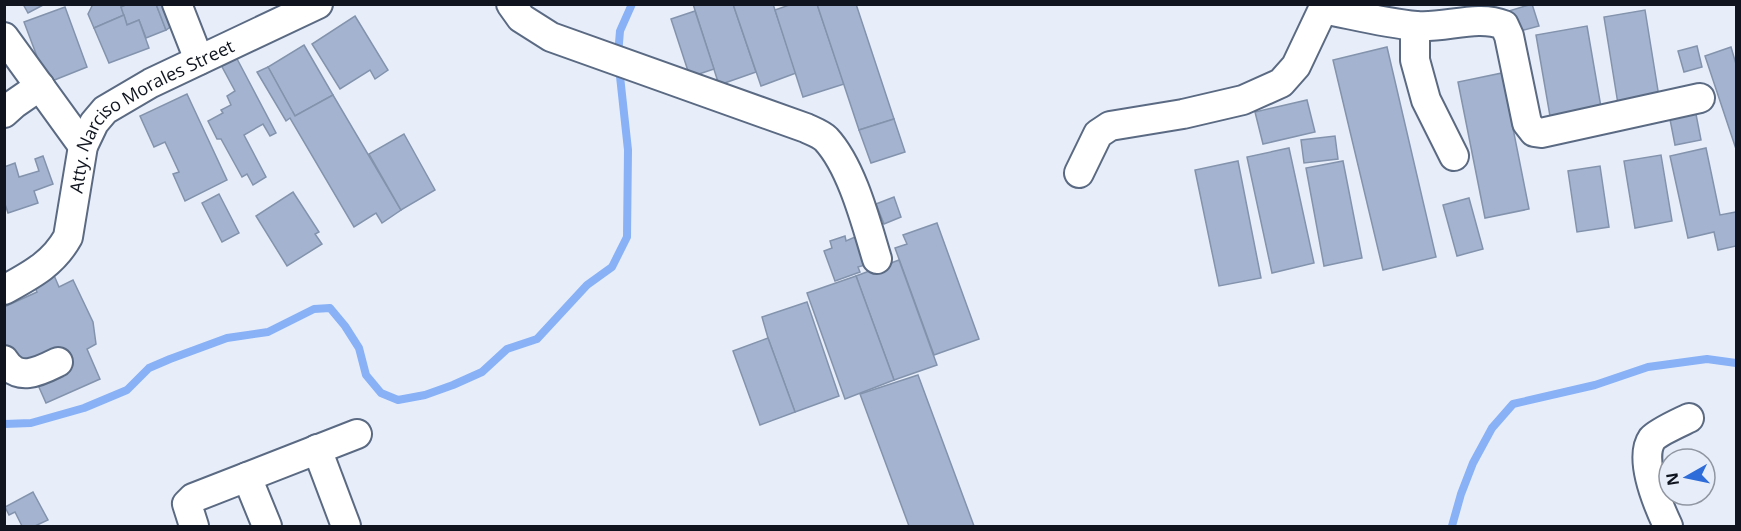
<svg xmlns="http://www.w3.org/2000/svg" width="1741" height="531" font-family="'Open Sans',sans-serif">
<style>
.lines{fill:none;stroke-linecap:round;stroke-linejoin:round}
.stream{stroke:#89b1f6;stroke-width:8}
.building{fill:#a4b4d0;stroke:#8393ad;stroke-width:1.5}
.minor-casing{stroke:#5b6a83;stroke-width:32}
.minor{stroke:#fff;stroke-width:28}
.labels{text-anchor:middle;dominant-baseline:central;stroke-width:6;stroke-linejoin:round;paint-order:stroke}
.street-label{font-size:18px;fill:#0f141e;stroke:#e7eefa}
</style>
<rect width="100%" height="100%" fill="#e7eefa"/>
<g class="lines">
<!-- stream -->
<g class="stream">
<polyline points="618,55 620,31 632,4"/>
<polyline points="4,424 31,423 84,408 127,390 149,368 170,359 227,338 268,332 314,309 330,308 345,326 359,348 366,375 381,393 398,400 425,395 453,385 482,372 507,349 537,339 587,285 612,267 627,237 628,150 619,67"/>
<polyline points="1452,526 1461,494 1473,463 1492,428 1513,404 1595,385 1648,367 1707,359 1736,363"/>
</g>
</g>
<!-- building -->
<g class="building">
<polygon points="23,4 45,4 28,13"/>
<polygon points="93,4 128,4 121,7 124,15 94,28 88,14"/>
<polygon points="128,4 156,4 166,30 146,38 139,20 127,25 121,7"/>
<polygon points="156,4 165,4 173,25 166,30"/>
<polygon points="693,4 733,4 756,72 719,85"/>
<polygon points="733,4 773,4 796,73 761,86"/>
<polygon points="792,4 817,4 844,84 803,97 775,10"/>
<polygon points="817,4 856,4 894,119 859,130"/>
<polygon points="1532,4 1539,26 1516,32 1509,11"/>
<polygon points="65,7 87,67 47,83 24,22"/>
<polygon points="1645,10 1659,97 1618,104 1604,17"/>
<polygon points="695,11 714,69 690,77 671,19"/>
<polygon points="124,15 127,25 139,20 149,48 109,63 94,28"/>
<polygon points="355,16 388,70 375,79 370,70 340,89 312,44"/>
<polygon points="1587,26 1602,113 1551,122 1536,35"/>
<polygon points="304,45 333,95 295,116 268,67"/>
<polygon points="1697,46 1702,67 1684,72 1678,51"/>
<polygon points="1387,47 1436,257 1383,270 1333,60"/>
<polygon points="1731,47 1736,64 1736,149 1705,56"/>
<polygon points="235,55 276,133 270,136 263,124 244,135 266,177 253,185 247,174 242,177 221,139 217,139 208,121 223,113 221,110 231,105 227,96 235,91 220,63"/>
<polygon points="268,67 295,116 333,95 401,210 382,223 376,213 354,227 290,118 286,121 257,72"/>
<polygon points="1502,73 1529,209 1485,218 1458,82"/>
<polygon points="187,94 227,180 185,201 173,174 179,172 165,142 154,147 140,116"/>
<polygon points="1307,100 1315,132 1263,144 1255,112"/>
<polygon points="1694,104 1701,140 1675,145 1668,109"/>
<polygon points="894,119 905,152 871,163 859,130"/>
<polygon points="404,134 435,190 401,210 369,154"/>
<polygon points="1335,136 1338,159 1304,163 1301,140"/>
<polygon points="1289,148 1314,263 1272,273 1247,157"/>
<polygon points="1706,148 1720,215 1736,212 1736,246 1718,250 1714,232 1688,238 1670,156"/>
<polygon points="1661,155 1672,221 1635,228 1624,161"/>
<polygon points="43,156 53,184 34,191 38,203 8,213 4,201 4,167 15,163 19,177 39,171 35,159"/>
<polygon points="1238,161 1261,278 1219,286 1195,170"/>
<polygon points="1343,161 1362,258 1324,266 1306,168"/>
<polygon points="1600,166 1609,227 1577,232 1568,171"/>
<polygon points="293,192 319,232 315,234 322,244 287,266 256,216"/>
<polygon points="219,194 239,233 222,242 202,203"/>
<polygon points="894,197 901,217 884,224 876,204"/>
<polygon points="1469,198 1483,249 1457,256 1443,205"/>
<polygon points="937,223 979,339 934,355 895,248 907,244 903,235"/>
<polygon points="845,236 846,241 855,237 865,265 858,267 860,272 835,281 824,251 832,248 830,241"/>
<polygon points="899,260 937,365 894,380 856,276"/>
<polygon points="53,273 59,287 73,280 93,322 96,344 87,349 100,379 46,403 34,376 16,371 4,346 4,307 37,292 33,282"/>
<polygon points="856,276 894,380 845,399 807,293"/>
<polygon points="807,302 839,396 795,412 768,338 762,317"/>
<polygon points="768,338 795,412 760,425 733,351"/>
<polygon points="918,375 974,526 909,526 860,394"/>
<polygon points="33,492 48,520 35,526 22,526 15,512 9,515 5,507"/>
</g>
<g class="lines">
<!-- minor casing -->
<g class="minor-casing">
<g id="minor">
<polyline points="177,4 199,60"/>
<path d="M511,4L521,18L551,37L806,128C812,131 821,134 826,139C852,167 866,223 877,259"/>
<polyline points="1415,26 1415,60 1426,100 1454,156"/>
<polyline points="4,37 83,146"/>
<polyline points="4,113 14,104 40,86"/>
<path d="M1079,173L1098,134L1110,126L1183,114L1243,100L1281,83L1296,66L1323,9C1354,15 1385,23 1416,26C1444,29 1477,14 1504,25L1509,36L1527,123L1534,132L1541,133L1700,98"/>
<path id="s1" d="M4,290C31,275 53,264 68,237L83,146L94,123L105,110L151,83L318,4"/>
<path d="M4,360C18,383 40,371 58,362"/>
<polyline points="317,449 346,526"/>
<polyline points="247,477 267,526"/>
<polyline points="194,526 187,504 193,498 357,434"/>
<path d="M1668,526C1659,507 1638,459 1652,439C1658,432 1681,422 1689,418"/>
</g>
</g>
<!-- minor -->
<use href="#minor" class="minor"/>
</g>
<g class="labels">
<!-- street labels -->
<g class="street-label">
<text stroke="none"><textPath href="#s1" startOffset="246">Atty. Narciso Morales Street</textPath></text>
</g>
</g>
<!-- border -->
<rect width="1741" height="531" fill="none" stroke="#0f141e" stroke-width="12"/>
<!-- north arrow -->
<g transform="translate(1687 477) rotate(261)"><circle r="28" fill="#e7eefa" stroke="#9197a2" stroke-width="1.5"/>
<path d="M0-4.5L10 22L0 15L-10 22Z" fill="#2e6cd9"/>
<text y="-9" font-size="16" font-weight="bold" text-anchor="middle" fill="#0f141e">N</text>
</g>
</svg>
